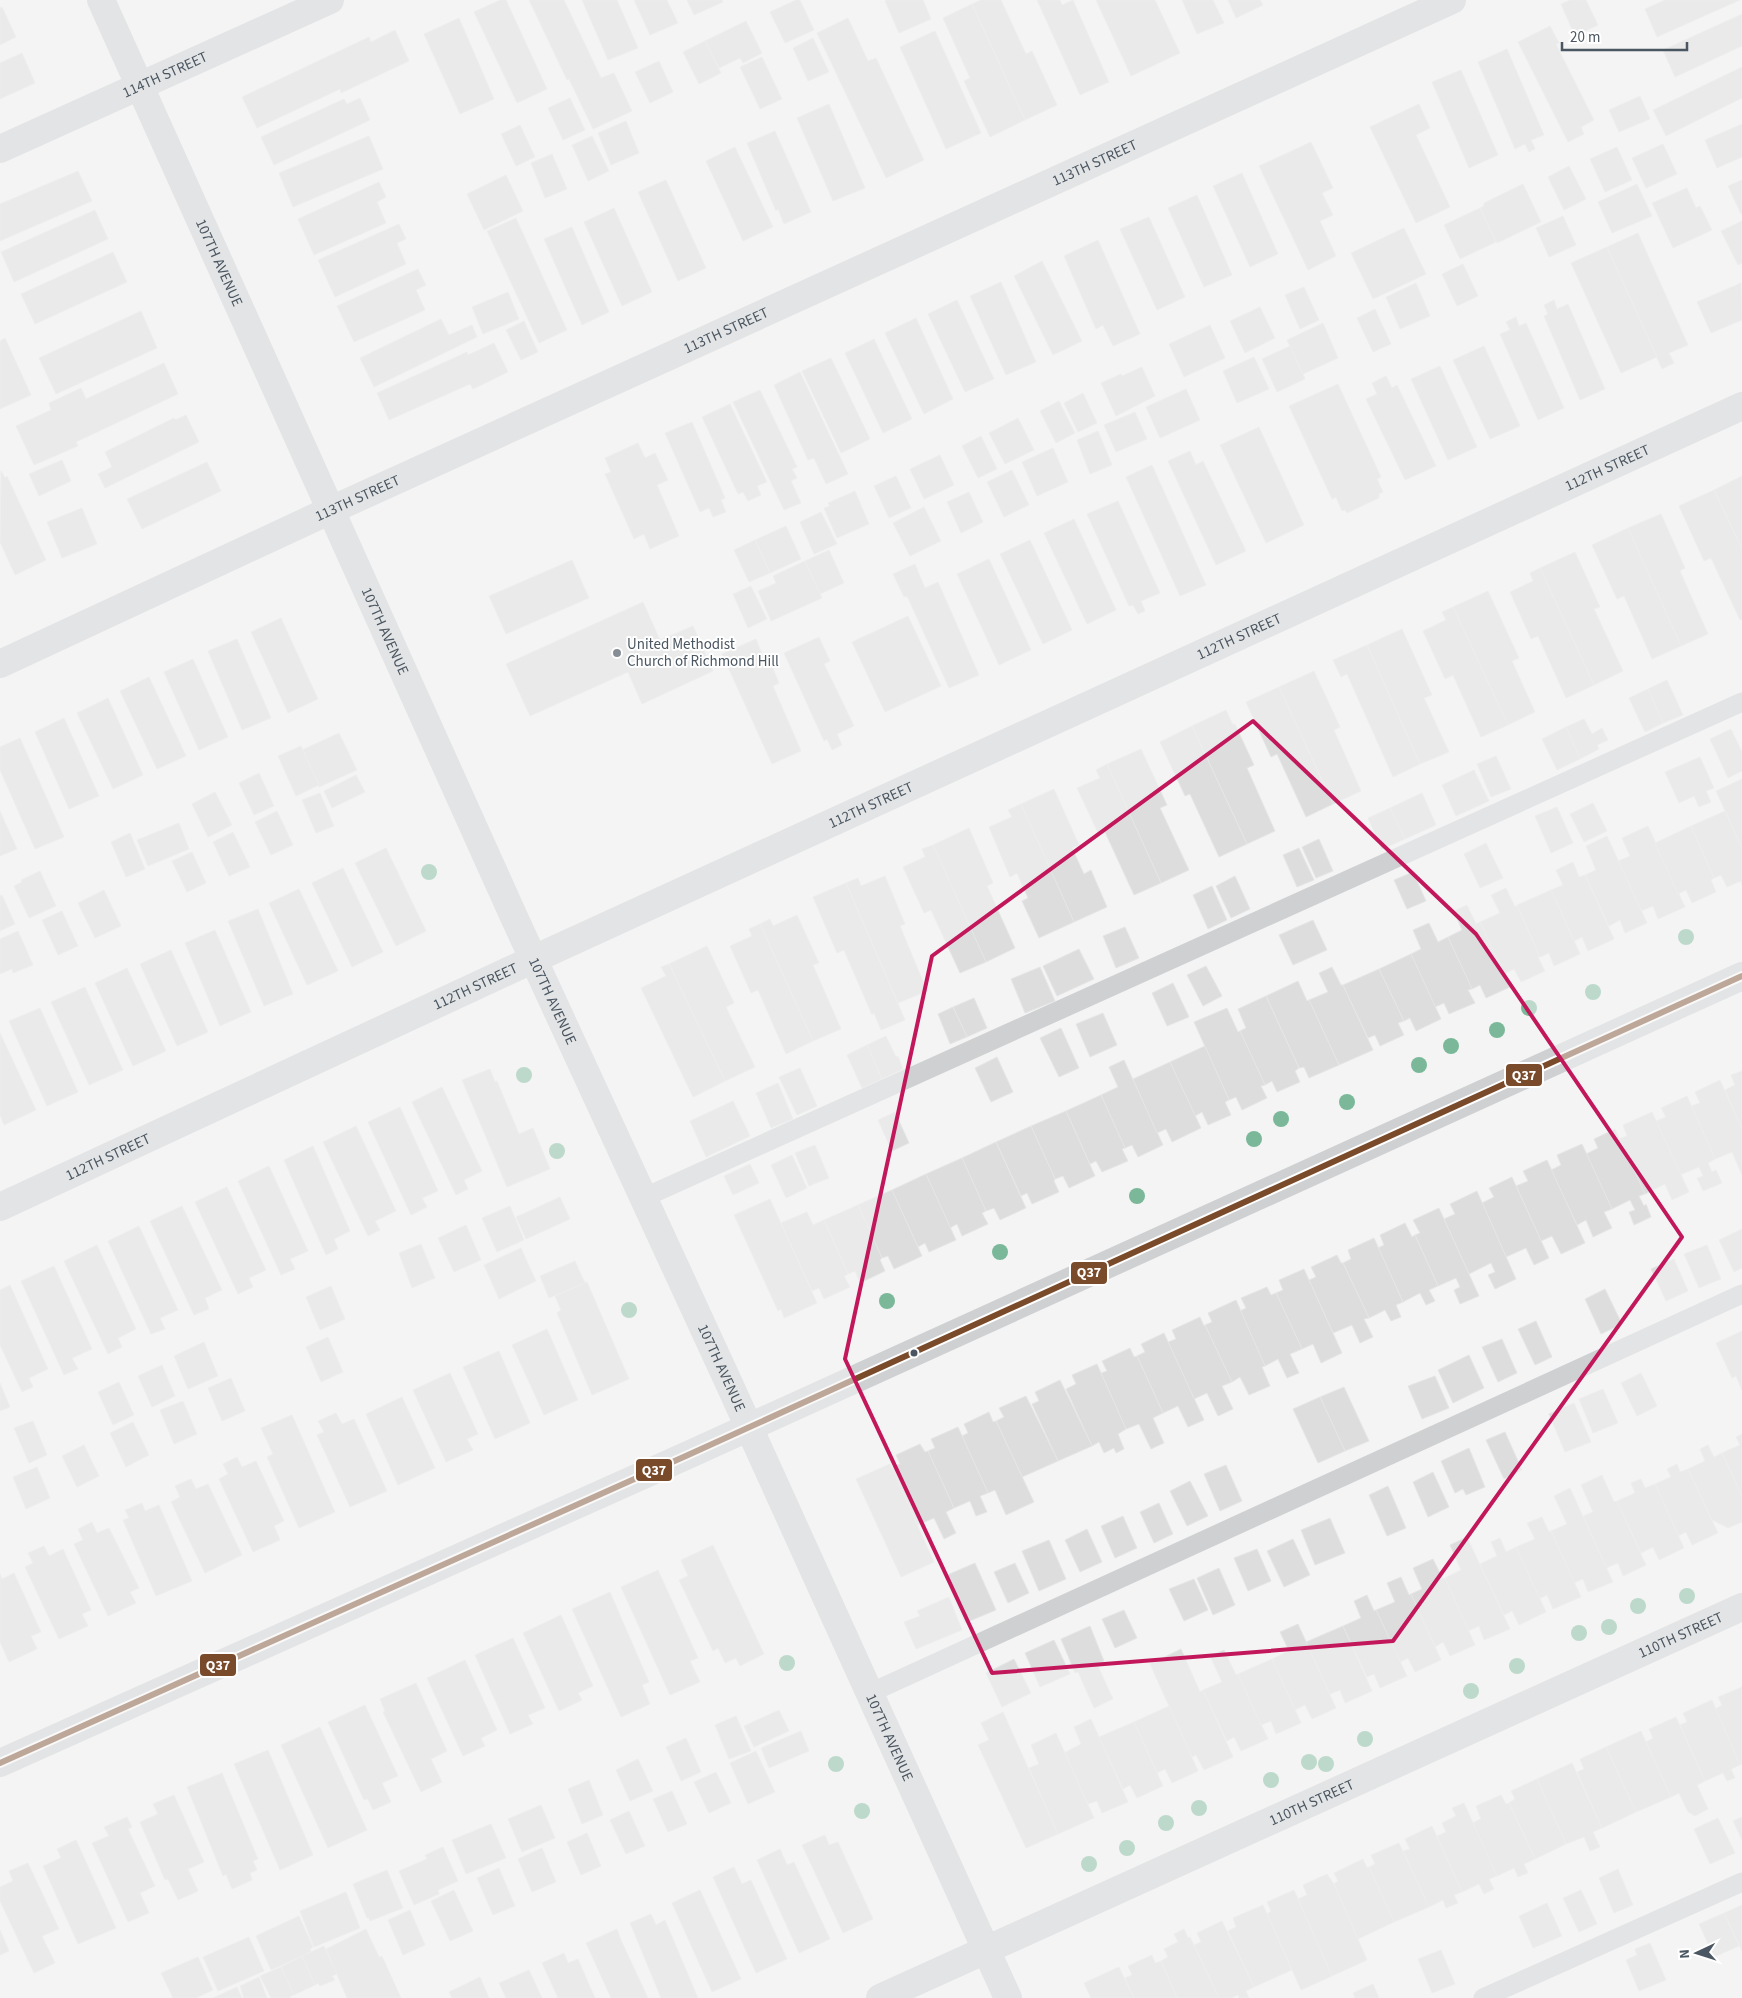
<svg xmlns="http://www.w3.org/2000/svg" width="1742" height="1998" font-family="'Source Sans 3',sans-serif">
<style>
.building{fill:#ddddde;stroke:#e5e6e7}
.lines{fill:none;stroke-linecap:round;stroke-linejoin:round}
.service{stroke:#ced0d2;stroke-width:19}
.minor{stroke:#ced0d2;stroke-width:28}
.bus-1-casing{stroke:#fff;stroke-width:10}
.bus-1{stroke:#7a4b2a;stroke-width:6}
.tree{fill:#7ab899}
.marked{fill:none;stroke:#c2185b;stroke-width:4;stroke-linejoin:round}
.poi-dot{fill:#868d94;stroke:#fff;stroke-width:2}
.bus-dot{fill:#4a5661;stroke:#fff;stroke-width:2}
.labels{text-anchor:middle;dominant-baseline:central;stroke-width:4;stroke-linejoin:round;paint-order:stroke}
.street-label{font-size:15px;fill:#4a5661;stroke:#fff}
.poi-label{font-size:15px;fill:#4a5661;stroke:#fff;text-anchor:start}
.line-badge{stroke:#fff;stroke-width:2}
.badge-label{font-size:14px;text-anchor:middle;font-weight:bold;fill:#fff}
</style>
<rect width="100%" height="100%" fill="#f4f4f4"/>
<!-- building -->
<g class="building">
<polygon points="500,0 506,0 547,89 517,103 474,12"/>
<polygon points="529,0 564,0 601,78 614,73 632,111 593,129 569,79 567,80"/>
<polygon points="582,0 617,0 638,48 608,60"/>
<polygon points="634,0 667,0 678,23 650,35"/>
<polygon points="687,0 722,0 723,2 694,15"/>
<polygon points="796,0 800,0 814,30 785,43 770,12"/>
<polygon points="887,0 923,0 931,19 899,33 885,1"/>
<polygon points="981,0 1001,0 1026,54 1032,51 1057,105 1025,120 972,4"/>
<polygon points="1037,0 1060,0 1062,5 1073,0 1109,82 1080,95"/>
<polygon points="1096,0 1155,0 1180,53 1131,76"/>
<polygon points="1182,0 1213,0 1224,23 1197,34"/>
<polygon points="1228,0 1260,0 1263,5 1236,18"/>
<polygon points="1570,0 1586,0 1598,25 1575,36 1561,4"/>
<polygon points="1665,0 1740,0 1657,37 1645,9"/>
<polygon points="972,4 1025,120 990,137 964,81 970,78 943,18"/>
<polygon points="2,7 16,37 0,45 0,8"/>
<polygon points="1742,14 1742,46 1675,77 1663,50"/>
<polygon points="459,18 494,99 460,114 424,34"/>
<polygon points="848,18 868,61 876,58 924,160 886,178 817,33"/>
<polygon points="746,21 762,53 743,63 740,58 719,68 705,41"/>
<polygon points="1550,26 1559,43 1556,44 1594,120 1581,127 1584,134 1568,142 1518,42"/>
<polygon points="395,30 409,61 341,93 340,89 257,128 242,97 369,37 371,42"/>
<polygon points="935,31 981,133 946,149 900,47"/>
<polygon points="813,38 829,72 808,81 793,48"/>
<polygon points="705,41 721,73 699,84 683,52"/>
<polygon points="1507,49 1544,135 1531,140 1535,149 1529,152 1525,144 1515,149 1478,62"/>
<polygon points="22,53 35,83 0,99 0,63"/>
<polygon points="762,57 782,99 760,109 740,67"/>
<polygon points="659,61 673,92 650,103 635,72"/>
<polygon points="1742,67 1742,98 1666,136 1653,110"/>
<polygon points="1461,70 1498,155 1469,168 1432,82"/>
<polygon points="1640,96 1650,119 1619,132 1609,110"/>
<polygon points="360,98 370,120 274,165 261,137 344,99 347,104"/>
<polygon points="570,98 585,130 563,140 548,108"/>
<polygon points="829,104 865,188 833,201 797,118"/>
<polygon points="1419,104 1430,128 1416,135 1450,207 1416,223 1370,127"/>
<polygon points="626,121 639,153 611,165 598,133"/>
<polygon points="1742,124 1742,157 1717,168 1705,140"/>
<polygon points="520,125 535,157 516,166 501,134"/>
<polygon points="775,131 811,212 784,224 778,209 776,211 747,143"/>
<polygon points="369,136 383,169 293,207 279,173"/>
<polygon points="592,136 609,171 588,181 572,145"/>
<polygon points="1311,142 1333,188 1322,193 1333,215 1320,221 1336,256 1308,270 1259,166"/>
<polygon points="1663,144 1677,174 1646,188 1632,158"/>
<polygon points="735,147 773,227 743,241 706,161"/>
<polygon points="1617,147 1632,180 1605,192 1590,159"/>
<polygon points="552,154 567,189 545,198 531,163"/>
<polygon points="1569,166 1586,199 1564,210 1548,177"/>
<polygon points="78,171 92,201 0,241 0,204"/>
<polygon points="1242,173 1278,254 1250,267 1213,186"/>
<polygon points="506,175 523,211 484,230 467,194"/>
<polygon points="666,180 706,268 678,281 638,192"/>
<polygon points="1742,180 1742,213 1741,214 1728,186"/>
<polygon points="379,182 386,197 377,202 386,223 314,255 298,219"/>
<polygon points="1523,184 1541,222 1497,243 1480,208 1484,206 1484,203"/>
<polygon points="1637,184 1652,216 1612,233 1598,202"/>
<polygon points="1687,188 1696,208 1700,206 1712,230 1673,248 1652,203"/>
<polygon points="1197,195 1232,275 1204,287 1168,208"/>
<polygon points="614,208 652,292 622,306 584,222"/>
<polygon points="1480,208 1496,242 1460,259 1444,225"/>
<polygon points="95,210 108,239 14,282 1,252"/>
<polygon points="1563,216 1576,245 1549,257 1536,228"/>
<polygon points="1149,217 1185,297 1157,310 1120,229"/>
<polygon points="516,218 567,330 539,343 487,231"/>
<polygon points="1742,221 1742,263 1738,265 1721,231"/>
<polygon points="399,224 406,239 397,243 406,264 335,297 318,260"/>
<polygon points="572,227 609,312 582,325 544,239"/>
<polygon points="1404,228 1426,274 1373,299 1351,253"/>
<polygon points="1638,233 1688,345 1669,353 1674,363 1662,369 1607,247"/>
<polygon points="1098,240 1140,334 1113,346 1103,325 1096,329 1064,256"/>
<polygon points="1607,247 1657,357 1621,373 1571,263"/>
<polygon points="113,252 127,282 35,324 21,294"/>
<polygon points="1042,261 1082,341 1053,355 1014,276"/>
<polygon points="1463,264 1478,296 1457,306 1442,274"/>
<polygon points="418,269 426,285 416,290 425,310 354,342 337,306"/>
<polygon points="1001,282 1036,362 1006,375 970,296"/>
<polygon points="1416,283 1430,316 1400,329 1386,297"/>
<polygon points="1741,283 1742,320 1711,333 1697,302"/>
<polygon points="1304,287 1319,320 1300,329 1285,295"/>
<polygon points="508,292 519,319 483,334 472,307"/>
<polygon points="957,300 994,379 965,392 928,314"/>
<polygon points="1554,300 1557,309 1568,304 1605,389 1580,400 1544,316 1548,314 1544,305"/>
<polygon points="1260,307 1275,338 1245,353 1230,321"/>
<polygon points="1375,309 1391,344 1373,352 1357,318"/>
<polygon points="141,311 157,348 56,394 39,358"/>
<polygon points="1516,317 1519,326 1526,323 1564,408 1538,420 1500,334 1510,330 1506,322"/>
<polygon points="916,318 953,399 924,414 885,333"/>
<polygon points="441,319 449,335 472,325 477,337 374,387 360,358"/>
<polygon points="524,321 538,352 521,360 506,330"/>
<polygon points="1323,323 1338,358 1303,374 1287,340"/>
<polygon points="1210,325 1225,358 1184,377 1169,344"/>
<polygon points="5,338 31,395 0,409 0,341"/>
<polygon points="874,339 912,419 883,433 845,353"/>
<polygon points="494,343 508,372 473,389 470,384 389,420 377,393 467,352 468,355"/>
<polygon points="1290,346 1305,379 1277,392 1262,359"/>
<polygon points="1484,346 1520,426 1490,439 1453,360"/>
<polygon points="1254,357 1269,389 1237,403 1223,371"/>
<polygon points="831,358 870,439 841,453 802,371"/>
<polygon points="164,363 178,394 76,442 78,446 34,465 16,426 51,410 49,403 81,388 86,399"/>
<polygon points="1440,366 1477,447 1448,460 1411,379"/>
<polygon points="1142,367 1155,396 1116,416 1101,383 1121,374 1122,376"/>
<polygon points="800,372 848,474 826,484 814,458 808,460 774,385"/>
<polygon points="1386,376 1392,388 1397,385 1436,466 1405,480 1366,399 1377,394 1372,383"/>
<polygon points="1338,384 1381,477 1377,479 1383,492 1379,494 1379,498 1347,513 1345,510 1342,511 1336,497 1332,499 1289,406"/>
<polygon points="1186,389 1200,420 1160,438 1146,407"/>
<polygon points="760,390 797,467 792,469 797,478 791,481 801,503 784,510 733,402"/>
<polygon points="1083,393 1097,423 1078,432 1064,403"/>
<polygon points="1059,401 1075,433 1056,443 1040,411"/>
<polygon points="730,404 767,482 757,486 761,495 748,501 743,492 738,494 702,417"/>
<polygon points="1135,412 1147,439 1116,452 1104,425"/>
<polygon points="186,415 199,442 105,488 98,474 112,467 105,452 174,418 175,420"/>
<polygon points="1018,418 1034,450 1005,464 989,433"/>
<polygon points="692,422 725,498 721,500 726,512 713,517 709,508 700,512 665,433"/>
<polygon points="1259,427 1304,525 1266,543 1220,445"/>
<polygon points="1098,431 1112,465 1090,474 1077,440"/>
<polygon points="981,436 997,469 978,478 962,446"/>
<polygon points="638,443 645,458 655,453 668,480 657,485 679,536 650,549 644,534 634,539 605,474 611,472 605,458"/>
<polygon points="1053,448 1068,482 1037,496 1022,462"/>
<polygon points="1190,451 1196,465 1203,461 1246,551 1216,565 1168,461"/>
<polygon points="940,455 954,485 924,499 910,469"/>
<polygon points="62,460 71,481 39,496 29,474"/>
<polygon points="207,462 221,491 142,529 127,499"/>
<polygon points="1152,465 1206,585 1180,596 1126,477"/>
<polygon points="1012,470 1029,505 1004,517 987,482"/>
<polygon points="1,471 5,478 7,476 46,560 15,575 0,542"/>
<polygon points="896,476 911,508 889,518 874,486"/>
<polygon points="1742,476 1742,549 1714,490"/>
<polygon points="1714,490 1742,549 1742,619 1740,620 1711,558 1704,561 1679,506"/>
<polygon points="855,491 869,524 837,538 824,508 830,506 828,503"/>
<polygon points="969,492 983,522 961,533 947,502"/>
<polygon points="1118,501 1160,593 1141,601 1145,611 1138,614 1133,605 1129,606 1087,514"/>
<polygon points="924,507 941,541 910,556 893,523"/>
<polygon points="82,508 97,544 62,558 47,522"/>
<polygon points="821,512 837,544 814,554 800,522"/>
<polygon points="1661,514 1685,568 1680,571 1708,634 1681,646 1628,528"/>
<polygon points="1074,519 1116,610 1087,624 1044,533"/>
<polygon points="786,526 801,559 770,573 755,540"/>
<polygon points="1628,528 1681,646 1652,659 1624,596 1617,599 1592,545"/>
<polygon points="755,540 770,573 749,582 734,550"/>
<polygon points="1030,540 1072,630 1043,644 1000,554"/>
<polygon points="829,550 844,583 820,594 805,561"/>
<polygon points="1575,552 1600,607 1594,609 1623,671 1594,685 1540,568"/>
<polygon points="989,559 1031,650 999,665 957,574"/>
<polygon points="572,560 589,598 506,634 489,596"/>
<polygon points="805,561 822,598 771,621 758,591 776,583 773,576"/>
<polygon points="915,564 925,588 938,582 979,675 949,688 907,596 904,597 893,574"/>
<polygon points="1540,568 1594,685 1566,698 1538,636 1531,639 1510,592 1533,581 1530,573"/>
<polygon points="751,586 767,619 748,628 733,594"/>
<polygon points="1488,591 1519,658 1512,661 1535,712 1508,725 1453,607"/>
<polygon points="643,602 660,640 693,626 713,671 642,704 628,672 530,716 506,664"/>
<polygon points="1453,607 1508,725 1481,737 1453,675 1445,679 1423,631 1446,620 1442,612"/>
<polygon points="908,616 941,686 885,712 852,642"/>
<polygon points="281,618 318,699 288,713 251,632"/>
<polygon points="1402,629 1432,695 1424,698 1449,752 1420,764 1367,645"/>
<polygon points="819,637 830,661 824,664 854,726 837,734 842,745 832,750 827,739 824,741 784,653"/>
<polygon points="237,639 271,718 242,730 208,651"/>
<polygon points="756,639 765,661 769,659 779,683 773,686 801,751 772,764 722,654"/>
<polygon points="1367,645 1420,764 1393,777 1347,674 1341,677 1333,660"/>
<polygon points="193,659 228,737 199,750 164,672"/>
<polygon points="1314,671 1340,727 1334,730 1361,791 1333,804 1279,687"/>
<polygon points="149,677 186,756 157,769 120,691"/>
<polygon points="1667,680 1683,715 1663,723 1648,689"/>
<polygon points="1279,687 1333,804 1306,817 1277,754 1271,757 1246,702"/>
<polygon points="1648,689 1663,723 1645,732 1629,698"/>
<polygon points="108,698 143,775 113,789 77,713"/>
<polygon points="1226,710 1233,725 1235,724 1254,765 1247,768 1275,831 1247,844 1192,726"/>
<polygon points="64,718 99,796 69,809 35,732"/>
<polygon points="1584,719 1592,734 1602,728 1608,740 1597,745 1599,749 1580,759 1566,727"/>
<polygon points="1192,726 1247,844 1219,857 1190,794 1185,796 1160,742"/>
<polygon points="1566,727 1580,759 1557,770 1542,739"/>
<polygon points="1731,729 1742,752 1742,771 1728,778 1710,739"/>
<polygon points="339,733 357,770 319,787 302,750"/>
<polygon points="20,738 64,837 35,849 0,770 0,747"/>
<polygon points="301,746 319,785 296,796 278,756"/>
<polygon points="1141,749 1167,805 1160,808 1189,870 1161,883 1107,764"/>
<polygon points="1496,756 1511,789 1491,797 1477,764"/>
<polygon points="1700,757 1714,788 1706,791 1711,802 1699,807 1694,796 1679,803 1665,772"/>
<polygon points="1107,764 1161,883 1134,895 1105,832 1099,835 1077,788 1100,778 1096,770"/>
<polygon points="1474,770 1489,801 1456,816 1442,785"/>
<polygon points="259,773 274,806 254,815 239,783"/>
<polygon points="356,775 365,792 332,808 324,791"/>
<polygon points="1742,779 1742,848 1716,791"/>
<polygon points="1054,789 1079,845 1072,848 1084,874 1091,870 1107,907 1074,922 1021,804"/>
<polygon points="215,792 232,825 208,837 192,804"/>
<polygon points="320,793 334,826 316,833 302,800"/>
<polygon points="1422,793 1436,825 1405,839 1390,808"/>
<polygon points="1593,803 1607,831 1584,842 1570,814"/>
<polygon points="1021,804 1074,922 1039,938 1022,901 1028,898 1017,873 1010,877 989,827 1012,817 1008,810"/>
<polygon points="1557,807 1573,843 1551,853 1535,816"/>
<polygon points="1390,808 1405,839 1382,849 1368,818"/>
<polygon points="0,811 17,849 0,856"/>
<polygon points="277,811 293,845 271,855 255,822"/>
<polygon points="1725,811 1742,848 1742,885 1741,881 1727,887 1721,875 1714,878 1691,826"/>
<polygon points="179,823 189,849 148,866 137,840"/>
<polygon points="1648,826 1685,907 1658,919 1653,906 1641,911 1618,861 1630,856 1622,838"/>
<polygon points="1691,826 1714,878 1711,880 1716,892 1692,903 1686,890 1678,894 1655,843"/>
<polygon points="969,828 993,883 987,886 1015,948 986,962 933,845"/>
<polygon points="233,832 250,867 229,876 213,842"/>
<polygon points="130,833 145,869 126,877 111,842"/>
<polygon points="1607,836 1647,923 1625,933 1620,920 1609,926 1585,875 1596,870 1586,846"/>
<polygon points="1319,839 1333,871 1316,878 1302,847"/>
<polygon points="1486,843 1503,878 1480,888 1464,854"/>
<polygon points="933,845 986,962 960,973 931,910 924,913 903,867 925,857 922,849"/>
<polygon points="386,848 426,931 396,946 355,863"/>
<polygon points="1299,848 1314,880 1297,887 1283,855"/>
<polygon points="192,852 206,883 187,892 172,861"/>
<polygon points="1573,862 1579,877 1585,875 1614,939 1588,951 1582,937 1574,941 1551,890 1563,885 1556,870"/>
<polygon points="343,868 383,952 352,967 312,883"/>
<polygon points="40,871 56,906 29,918 14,886 22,882 21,880"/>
<polygon points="1413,872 1426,901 1407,909 1394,880"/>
<polygon points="885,876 905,924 900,926 927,991 898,1003 846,883 858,878 861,886"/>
<polygon points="1235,876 1250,909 1231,918 1216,886"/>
<polygon points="846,883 905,1020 881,1030 874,1013 872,1015 844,950 837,953 813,897"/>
<polygon points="1212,886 1227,920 1208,929 1193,895"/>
<polygon points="1506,888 1515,907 1517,905 1540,957 1538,957 1545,971 1521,982 1514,969 1504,974 1480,922 1500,913 1491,895"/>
<polygon points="299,889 338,971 307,985 269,903"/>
<polygon points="104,890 121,926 95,938 78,903"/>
<polygon points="1551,890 1580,954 1554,966 1549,953 1540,957 1517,905"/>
<polygon points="2,895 15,924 0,931 0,896"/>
<polygon points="1467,905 1476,924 1480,922 1510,987 1486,998 1480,985 1472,989 1448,937 1462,930 1454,911"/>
<polygon points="258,909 293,994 264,1006 228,921"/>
<polygon points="62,911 78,946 58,955 42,920"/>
<polygon points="797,915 819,963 813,965 841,1029 813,1041 760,924 770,919 773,926"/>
<polygon points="1313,920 1327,950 1293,965 1279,935"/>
<polygon points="1429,923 1438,942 1448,937 1472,989 1468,990 1475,1003 1449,1014 1444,1003 1435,1007 1411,954 1421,949 1413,930"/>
<polygon points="760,924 813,1041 786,1054 758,990 751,993 730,946 752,936 749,929"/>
<polygon points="1125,927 1139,958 1116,968 1103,936"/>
<polygon points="215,930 251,1012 220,1026 185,943"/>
<polygon points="18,931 33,965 13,973 12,969 0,974 0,939"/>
<polygon points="707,946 734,1003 726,1007 755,1067 725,1081 669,964"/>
<polygon points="1079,949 1094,979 1057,996 1043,966"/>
<polygon points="171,950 208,1032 177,1046 140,964"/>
<polygon points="1411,954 1441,1019 1416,1031 1410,1018 1404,1021 1379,969"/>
<polygon points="669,964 725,1081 693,1097 641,988 666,976 661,967"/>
<polygon points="1206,966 1222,996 1203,1006 1187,975"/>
<polygon points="1040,967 1055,1001 1025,1013 1011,979"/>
<polygon points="1332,967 1341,985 1343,985 1373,1050 1339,1065 1309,1000 1328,992 1319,973"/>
<polygon points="127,968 166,1051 133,1066 95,983"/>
<polygon points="1379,969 1404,1021 1398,1023 1404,1035 1380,1046 1375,1035 1368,1038 1343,985"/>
<polygon points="1298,981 1307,1001 1309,1000 1339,1065 1309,1078 1304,1067 1299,1068 1266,996"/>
<polygon points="1173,983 1189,1017 1167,1026 1152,993"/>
<polygon points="85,987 123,1070 89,1085 51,1002"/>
<polygon points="1266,996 1299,1068 1295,1071 1300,1082 1277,1092 1272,1081 1265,1085 1240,1031 1246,1028 1238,1009"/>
<polygon points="974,998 987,1028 967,1037 953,1007"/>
<polygon points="953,1007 967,1037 950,1044 938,1014"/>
<polygon points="40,1008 78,1092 47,1106 9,1021"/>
<polygon points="1227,1008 1238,1032 1240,1031 1265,1085 1261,1086 1267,1098 1242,1110 1236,1097 1229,1100 1194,1022"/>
<polygon points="1103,1013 1117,1045 1090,1057 1076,1024"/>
<polygon points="1061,1028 1079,1068 1059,1077 1040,1038"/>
<polygon points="0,1033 36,1110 4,1125 0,1115"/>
<polygon points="886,1036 896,1057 898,1056 903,1069 882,1079 867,1045"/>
<polygon points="867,1045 882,1079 862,1088 847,1055"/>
<polygon points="1205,1046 1229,1100 1225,1102 1231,1115 1208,1125 1202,1112 1195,1116 1170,1062"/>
<polygon points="997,1057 1013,1092 991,1102 975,1068"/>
<polygon points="1124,1060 1163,1145 1138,1157 1132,1145 1125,1148 1101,1095 1118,1087 1109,1067"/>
<polygon points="1170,1062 1201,1128 1172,1142 1166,1129 1157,1133 1133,1079"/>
<polygon points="800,1068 817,1106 797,1115 779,1077"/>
<polygon points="490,1069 495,1082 497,1081 519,1134 533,1128 550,1169 507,1187 462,1080"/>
<polygon points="1742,1071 1742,1129 1725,1090 1735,1085 1731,1075"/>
<polygon points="1720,1080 1742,1129 1742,1175 1732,1152 1715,1159 1691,1106 1700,1103 1695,1092"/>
<polygon points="778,1083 793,1119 771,1128 756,1093"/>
<polygon points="442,1087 482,1171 464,1180 468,1189 456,1195 412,1102"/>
<polygon points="1101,1095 1125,1148 1122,1149 1128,1161 1102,1172 1096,1161 1090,1164 1066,1111"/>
<polygon points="1687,1096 1715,1159 1708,1163 1712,1172 1716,1170 1722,1183 1703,1191 1697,1178 1703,1176 1699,1167 1680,1175 1656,1121 1666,1117 1661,1108"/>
<polygon points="733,1101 750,1136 706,1157 690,1121"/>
<polygon points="400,1107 438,1191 422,1198 427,1207 411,1215 368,1122"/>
<polygon points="1066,1111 1095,1176 1069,1188 1063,1176 1055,1179 1031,1126"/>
<polygon points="895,1112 909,1143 892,1151 878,1120"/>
<polygon points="1652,1112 1689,1192 1672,1200 1665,1184 1645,1194 1619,1139 1627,1136 1623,1125"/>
<polygon points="356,1126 396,1211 375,1221 380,1230 368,1236 323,1142"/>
<polygon points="1031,1126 1055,1179 1054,1181 1059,1192 1032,1204 1027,1193 1021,1196 996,1142"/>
<polygon points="1615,1129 1645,1194 1639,1196 1644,1206 1646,1204 1651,1217 1634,1225 1629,1212 1635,1210 1630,1200 1612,1209 1586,1154 1598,1148 1594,1139"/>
<polygon points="996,1142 1026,1208 1000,1220 994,1208 986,1211 962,1158"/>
<polygon points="1582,1144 1612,1209 1604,1212 1612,1228 1593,1237 1586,1220 1577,1225 1551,1170 1561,1165 1557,1155"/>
<polygon points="815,1145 829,1178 809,1186 795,1153"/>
<polygon points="313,1146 350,1231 334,1239 338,1249 326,1255 284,1160"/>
<polygon points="792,1155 807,1188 786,1198 771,1165"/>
<polygon points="962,1158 986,1211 982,1213 988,1224 962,1236 957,1224 950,1228 926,1174"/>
<polygon points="1547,1160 1585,1243 1561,1254 1552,1236 1541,1241 1516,1186 1528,1181 1523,1171"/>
<polygon points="750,1164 759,1183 733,1195 724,1176"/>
<polygon points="269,1166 308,1251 290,1259 295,1269 281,1275 238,1181"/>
<polygon points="926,1174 956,1240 929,1252 925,1243 918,1247 892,1190"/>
<polygon points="1512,1177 1549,1258 1534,1265 1526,1248 1506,1257 1482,1203 1494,1197 1489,1188"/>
<polygon points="227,1187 266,1270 249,1278 253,1287 238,1294 195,1202"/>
<polygon points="892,1190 922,1256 894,1269 888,1256 882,1258 858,1205"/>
<polygon points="1477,1191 1516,1279 1495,1289 1488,1275 1495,1272 1491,1263 1469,1274 1444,1219 1455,1214 1450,1204"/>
<polygon points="560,1197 570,1219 526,1239 516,1217"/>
<polygon points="770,1199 817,1303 784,1318 781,1309 778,1311 734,1215"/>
<polygon points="858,1205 882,1258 880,1260 885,1271 860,1283 855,1271 848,1274 824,1220"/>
<polygon points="182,1206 222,1290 205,1298 209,1309 194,1315 150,1221"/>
<polygon points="510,1206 524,1240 497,1252 482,1218"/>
<polygon points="1439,1208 1479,1296 1460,1304 1454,1290 1460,1287 1456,1278 1438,1286 1415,1235 1420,1233 1413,1220"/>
<polygon points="807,1212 813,1225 824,1220 848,1274 844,1276 850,1287 824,1299 819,1288 812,1291 781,1223"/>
<polygon points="1405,1223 1412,1237 1415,1235 1438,1286 1429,1290 1435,1301 1426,1305 1420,1293 1403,1302 1378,1248 1384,1245 1380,1235"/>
<polygon points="466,1225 481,1260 454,1272 438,1238"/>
<polygon points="139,1226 178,1310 160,1318 165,1329 151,1334 108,1241"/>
<polygon points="1742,1229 1742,1268 1734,1272 1719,1240"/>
<polygon points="1374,1238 1403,1302 1396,1305 1401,1317 1391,1321 1385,1310 1369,1318 1343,1263 1351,1259 1348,1250"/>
<polygon points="421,1244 435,1278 412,1288 399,1253"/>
<polygon points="97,1245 136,1329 118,1338 122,1347 108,1354 64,1261"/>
<polygon points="1707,1245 1721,1279 1699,1288 1684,1254"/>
<polygon points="521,1248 536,1281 499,1299 484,1265"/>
<polygon points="1337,1255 1341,1263 1343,1263 1369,1318 1364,1319 1373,1337 1360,1343 1352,1325 1333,1333 1309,1280 1316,1277 1311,1267"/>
<polygon points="1674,1259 1688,1291 1666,1301 1651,1269"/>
<polygon points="575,1261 585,1283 549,1298 540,1276"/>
<polygon points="54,1266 92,1349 72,1358 78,1369 64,1375 21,1281"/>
<polygon points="1304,1269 1342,1353 1321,1363 1313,1344 1302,1349 1276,1293 1283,1290 1279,1280"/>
<polygon points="587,1282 629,1379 592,1395 557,1313 561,1310 555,1296"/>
<polygon points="10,1285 48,1369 29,1378 33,1387 22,1392 0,1345 0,1290"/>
<polygon points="331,1286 345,1319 320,1330 306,1297"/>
<polygon points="1267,1287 1271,1295 1276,1293 1302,1349 1290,1354 1299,1373 1287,1378 1278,1359 1265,1366 1240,1311 1246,1308 1241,1298"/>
<polygon points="1605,1289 1622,1324 1601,1334 1585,1299"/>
<polygon points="1236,1300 1265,1366 1262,1367 1270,1386 1249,1395 1240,1377 1232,1382 1205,1325 1212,1322 1208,1313"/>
<polygon points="1200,1317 1204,1326 1205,1325 1232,1382 1222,1386 1233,1409 1218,1416 1207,1393 1194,1399 1168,1342 1176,1339 1172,1330"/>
<polygon points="1536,1321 1552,1357 1535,1365 1518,1329"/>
<polygon points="547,1329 578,1400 544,1415 512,1345"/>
<polygon points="1742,1331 1742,1390 1736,1376 1732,1378 1716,1343"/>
<polygon points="1164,1333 1204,1420 1188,1427 1178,1406 1163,1413 1137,1356 1145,1352 1141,1344"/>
<polygon points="328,1337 343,1372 321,1382 306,1347"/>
<polygon points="1502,1339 1517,1373 1498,1382 1482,1347"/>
<polygon points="204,1342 218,1376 188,1389 174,1356"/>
<polygon points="1130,1348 1134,1357 1137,1356 1163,1413 1153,1418 1164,1443 1151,1449 1139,1424 1126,1429 1101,1373 1107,1371 1102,1361"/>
<polygon points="499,1351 530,1423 495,1439 463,1367"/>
<polygon points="1469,1355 1484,1388 1453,1403 1438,1370"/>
<polygon points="1097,1364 1126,1429 1118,1434 1124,1449 1116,1453 1114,1448 1104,1453 1099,1442 1092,1446 1066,1389 1076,1384 1072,1375"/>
<polygon points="162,1365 175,1396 152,1407 138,1376"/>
<polygon points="450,1373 478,1434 467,1439 473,1450 446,1462 413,1390"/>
<polygon points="1641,1373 1657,1406 1637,1416 1621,1383"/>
<polygon points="1435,1376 1449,1408 1422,1419 1408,1386"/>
<polygon points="231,1378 245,1411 222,1421 208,1388"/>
<polygon points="1060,1380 1092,1446 1058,1461 1032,1404 1039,1401 1035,1392"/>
<polygon points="119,1382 134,1415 113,1425 98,1392"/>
<polygon points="0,1383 10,1407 0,1411"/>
<polygon points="1344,1387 1369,1441 1345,1451 1320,1397"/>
<polygon points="1603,1389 1618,1423 1593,1433 1579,1399"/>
<polygon points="1026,1396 1058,1461 1022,1477 996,1421 1004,1417 999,1408"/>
<polygon points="402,1397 435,1468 398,1485 366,1414"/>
<polygon points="1320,1397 1345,1451 1318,1463 1293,1409"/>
<polygon points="183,1401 197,1434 174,1444 160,1410"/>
<polygon points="1574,1403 1591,1442 1565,1452 1549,1414"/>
<polygon points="989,1412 993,1422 996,1421 1034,1502 1006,1515 995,1490 988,1493 962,1436 968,1433 964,1424"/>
<polygon points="336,1413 342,1424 354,1419 387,1491 350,1507 317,1435 324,1432 318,1421"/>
<polygon points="292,1415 335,1512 299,1528 267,1457 273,1454 261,1428"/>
<polygon points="33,1421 47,1455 29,1463 14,1428"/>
<polygon points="133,1422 149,1455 126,1467 110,1433"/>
<polygon points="958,1427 988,1493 980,1496 987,1512 976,1516 970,1501 954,1508 928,1451 935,1448 931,1439"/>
<polygon points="1505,1432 1522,1470 1504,1479 1486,1440"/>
<polygon points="1742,1434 1742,1496 1722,1453 1740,1445 1736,1437"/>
<polygon points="920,1444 925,1452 928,1451 954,1508 946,1512 956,1533 944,1539 934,1518 918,1525 891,1468 900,1464 896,1455"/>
<polygon points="84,1445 99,1476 77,1487 62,1456"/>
<polygon points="1708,1445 1714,1457 1722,1453 1742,1496 1742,1522 1728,1528 1712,1520 1688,1469 1705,1461 1700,1449"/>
<polygon points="1469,1448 1485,1487 1466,1495 1463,1489 1455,1493 1441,1461"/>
<polygon points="237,1457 242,1467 256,1461 284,1521 274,1526 280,1540 253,1552 219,1479 228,1474 223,1464"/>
<polygon points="890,1464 934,1562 901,1577 856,1479"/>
<polygon points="1677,1464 1680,1472 1688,1469 1718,1533 1692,1545 1686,1532 1678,1536 1655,1484 1671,1477 1667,1469"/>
<polygon points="1226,1465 1242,1501 1220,1511 1204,1474"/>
<polygon points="37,1467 50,1498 26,1509 13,1477"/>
<polygon points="1433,1472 1449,1507 1428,1517 1413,1482"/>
<polygon points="1602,1475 1614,1502 1617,1501 1646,1565 1623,1576 1618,1563 1606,1568 1583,1516 1593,1512 1581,1485"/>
<polygon points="191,1479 196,1489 208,1484 242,1555 205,1573 171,1502 180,1497 175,1486"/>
<polygon points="1641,1479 1645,1488 1655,1484 1684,1548 1659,1560 1653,1547 1641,1553 1617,1501 1635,1493 1631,1483"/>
<polygon points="1190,1481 1208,1516 1187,1526 1170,1491"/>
<polygon points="1388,1486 1406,1528 1387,1536 1369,1495"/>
<polygon points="1570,1488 1613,1582 1588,1592 1583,1579 1574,1583 1551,1531 1567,1524 1554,1496"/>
<polygon points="142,1503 145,1511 159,1505 192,1581 156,1596 123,1520 129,1518 125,1510"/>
<polygon points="1159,1503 1173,1534 1154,1543 1140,1512"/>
<polygon points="1123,1516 1137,1548 1115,1558 1101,1526"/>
<polygon points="1542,1517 1549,1532 1551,1531 1581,1597 1553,1609 1547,1595 1539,1599 1516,1547 1535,1539 1527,1523"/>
<polygon points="1330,1518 1345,1553 1315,1565 1301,1530"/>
<polygon points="92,1522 97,1533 109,1528 139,1588 130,1592 136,1603 108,1616 74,1544 83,1540 78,1529"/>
<polygon points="1087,1529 1102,1562 1080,1572 1065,1540"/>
<polygon points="1467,1537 1510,1629 1484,1640 1479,1626 1468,1631 1445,1578 1461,1570 1450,1545"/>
<polygon points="1500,1538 1506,1552 1516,1547 1546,1612 1519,1625 1512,1611 1504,1615 1480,1564 1497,1556 1491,1542"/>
<polygon points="1293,1539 1310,1575 1284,1587 1267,1551"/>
<polygon points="1049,1540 1066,1579 1039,1591 1022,1551"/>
<polygon points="713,1545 764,1654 740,1666 736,1658 725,1663 718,1648 713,1651 679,1580 688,1576 681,1560"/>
<polygon points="44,1546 49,1556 63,1549 91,1610 82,1614 88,1626 59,1639 25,1567 33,1563 28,1553"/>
<polygon points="1257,1549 1271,1581 1248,1591 1234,1558"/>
<polygon points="1433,1559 1443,1579 1445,1578 1475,1645 1450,1656 1443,1642 1435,1647 1411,1594 1422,1589 1413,1568"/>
<polygon points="975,1563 996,1610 965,1623 945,1576"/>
<polygon points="1015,1563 1029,1593 1008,1603 994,1572"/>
<polygon points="1219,1568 1235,1605 1213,1615 1197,1578"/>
<polygon points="658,1570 698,1658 690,1661 700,1682 670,1695 621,1587"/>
<polygon points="14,1573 41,1632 31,1636 37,1649 9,1662 0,1642 0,1574 2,1579"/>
<polygon points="1401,1577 1409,1595 1411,1594 1441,1660 1415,1672 1408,1658 1400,1662 1376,1610 1395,1602 1387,1583"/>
<polygon points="1194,1579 1208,1610 1184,1621 1169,1589"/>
<polygon points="610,1592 649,1682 642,1685 650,1704 621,1717 572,1609"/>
<polygon points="1367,1595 1374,1611 1376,1610 1407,1676 1380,1688 1374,1674 1367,1677 1343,1626 1361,1618 1354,1601"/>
<polygon points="949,1597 962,1630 916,1649 904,1622 920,1616 917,1611"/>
<polygon points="1124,1610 1137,1638 1115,1648 1102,1619"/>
<polygon points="561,1615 593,1686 578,1693 582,1700 559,1711 523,1633"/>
<polygon points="1298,1624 1336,1708 1312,1719 1305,1705 1295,1710 1272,1659 1289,1651 1280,1632"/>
<polygon points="1090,1626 1104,1661 1097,1664 1113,1699 1094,1708 1078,1672 1075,1673 1061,1639"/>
<polygon points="1343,1626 1372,1691 1345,1703 1340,1690 1330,1694 1306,1642"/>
<polygon points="513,1638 545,1708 528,1715 533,1724 510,1734 475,1655"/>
<polygon points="1054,1640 1070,1674 1040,1687 1025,1653"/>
<polygon points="1181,1649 1200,1692 1203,1690 1233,1757 1204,1770 1196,1755 1192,1757 1150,1664"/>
<polygon points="1224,1650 1236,1675 1238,1674 1268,1739 1241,1751 1234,1737 1227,1741 1203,1690 1222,1682 1210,1656"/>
<polygon points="1014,1659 1031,1693 1002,1707 986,1673"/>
<polygon points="1272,1659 1301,1723 1276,1734 1271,1721 1261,1725 1238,1674"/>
<polygon points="465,1660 497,1730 481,1738 485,1746 463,1756 427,1678"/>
<polygon points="416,1683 447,1751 431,1759 442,1782 421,1792 383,1712 385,1711 380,1699"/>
<polygon points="1742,1687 1742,1764 1740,1765 1715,1709 1722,1705 1718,1697"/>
<polygon points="1712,1700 1740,1765 1731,1769 1735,1778 1727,1781 1723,1773 1705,1781 1680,1725 1687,1722 1683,1713"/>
<polygon points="365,1705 398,1776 382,1783 391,1802 373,1810 368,1799 364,1800 328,1722"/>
<polygon points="1169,1706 1198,1771 1172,1783 1165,1769 1157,1773 1134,1722"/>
<polygon points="779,1710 789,1731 754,1747 744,1726"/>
<polygon points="1003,1712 1058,1834 1026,1848 978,1745 989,1740 981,1723"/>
<polygon points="736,1716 751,1751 729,1759 715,1725"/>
<polygon points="1676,1717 1705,1781 1697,1785 1708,1809 1695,1816 1688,1812 1679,1793 1671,1797 1646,1742 1653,1738 1649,1729"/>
<polygon points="1091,1719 1128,1802 1102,1813 1097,1801 1088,1804 1064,1753 1081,1744 1074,1727"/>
<polygon points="1134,1722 1163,1786 1137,1798 1130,1785 1123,1789 1099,1737"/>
<polygon points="320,1727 367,1830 328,1848 281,1745"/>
<polygon points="801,1731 809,1751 769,1768 761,1748"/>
<polygon points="1641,1731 1671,1797 1636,1812 1606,1747"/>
<polygon points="1056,1733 1094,1818 1058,1834 1029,1768 1039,1764 1031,1745"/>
<polygon points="686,1738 701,1772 681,1781 666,1747"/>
<polygon points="1606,1747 1636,1812 1602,1828 1577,1772 1584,1769 1580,1759"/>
<polygon points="268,1750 313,1855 280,1870 234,1764"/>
<polygon points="756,1751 775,1792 748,1804 730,1763"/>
<polygon points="638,1759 653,1791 630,1801 616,1770"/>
<polygon points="1572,1763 1602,1828 1593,1832 1600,1847 1590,1851 1584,1837 1566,1844 1537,1779"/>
<polygon points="716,1772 731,1803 709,1813 694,1782"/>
<polygon points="222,1773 258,1859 253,1861 257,1870 250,1873 252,1880 232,1889 226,1874 223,1876 187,1787"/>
<polygon points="1537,1779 1566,1844 1535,1859 1509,1803 1515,1799 1511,1791"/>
<polygon points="589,1780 603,1815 582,1824 568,1789"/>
<polygon points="672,1791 687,1824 668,1832 653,1799"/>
<polygon points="174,1795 204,1862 188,1869 198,1891 178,1900 168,1879 165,1880 140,1822 158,1814 153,1804"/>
<polygon points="1501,1795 1506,1804 1509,1803 1535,1859 1524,1864 1528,1873 1518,1877 1514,1868 1497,1876 1472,1823 1481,1819 1476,1806"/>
<polygon points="1464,1803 1497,1876 1489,1879 1494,1889 1484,1894 1479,1884 1462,1892 1437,1836 1446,1832 1442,1823 1456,1816 1452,1808"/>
<polygon points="541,1805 555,1838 522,1852 508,1819"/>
<polygon points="629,1811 645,1846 626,1854 610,1820"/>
<polygon points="127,1817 132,1827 128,1829 155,1886 140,1893 149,1913 128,1922 92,1843 109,1836 104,1827"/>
<polygon points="1742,1817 1742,1840 1733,1821"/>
<polygon points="1718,1818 1735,1853 1710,1864 1694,1829"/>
<polygon points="491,1824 506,1858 466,1874 452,1840"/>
<polygon points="1432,1826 1462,1892 1454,1895 1458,1903 1446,1908 1443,1900 1429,1907 1403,1851 1410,1849 1405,1839"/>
<polygon points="587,1833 601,1866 581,1875 567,1842"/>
<polygon points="825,1835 829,1845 838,1842 873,1919 843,1933 802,1845"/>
<polygon points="76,1840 116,1928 78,1944 43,1866 61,1858 57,1849"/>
<polygon points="1399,1843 1429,1907 1394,1922 1369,1867 1375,1864 1371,1855"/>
<polygon points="443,1847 458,1881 438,1890 439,1894 414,1905 399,1871 427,1859 425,1855"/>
<polygon points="542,1848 556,1882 532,1892 518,1859"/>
<polygon points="780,1849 787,1865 794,1862 830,1939 799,1953 757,1860"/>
<polygon points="1363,1859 1367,1868 1369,1867 1394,1922 1358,1939 1334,1884 1338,1881 1334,1873"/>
<polygon points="28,1863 59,1929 42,1936 55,1963 34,1973 0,1901 0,1887 13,1881 9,1871"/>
<polygon points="734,1867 742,1884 751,1880 787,1959 756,1973 713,1877"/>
<polygon points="499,1868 515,1906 493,1915 477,1878"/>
<polygon points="1618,1869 1633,1905 1614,1913 1599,1878"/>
<polygon points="387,1870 403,1908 370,1921 369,1918 367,1918 353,1884"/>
<polygon points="1327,1874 1334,1884 1367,1960 1332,1976 1298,1899 1307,1895 1303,1885"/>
<polygon points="454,1890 473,1931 450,1941 431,1901"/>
<polygon points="700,1890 741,1979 712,1992 672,1903"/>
<polygon points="1294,1890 1332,1976 1301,1990 1267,1914 1271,1911 1267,1902"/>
<polygon points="1581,1890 1597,1924 1579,1932 1563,1898"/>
<polygon points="346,1892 360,1928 314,1947 300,1911"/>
<polygon points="1547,1903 1562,1936 1533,1948 1519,1916"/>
<polygon points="1263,1905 1292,1970 1254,1987 1228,1931 1236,1927 1233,1918"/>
<polygon points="1742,1905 1742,1951 1724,1913"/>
<polygon points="410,1910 425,1945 403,1955 388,1920"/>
<polygon points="1724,1913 1739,1946 1714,1957 1699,1924"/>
<polygon points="651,1914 656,1925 665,1920 698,1998 661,1998 630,1923"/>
<polygon points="299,1916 313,1947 310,1949 311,1952 271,1970 256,1936"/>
<polygon points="1222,1921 1254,1987 1246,1991 1249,1998 1239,1998 1238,1995 1231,1998 1219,1998 1194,1945 1201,1942 1197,1933"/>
<polygon points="366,1929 379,1957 382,1956 401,1998 347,1998 326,1949"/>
<polygon points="617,1929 621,1940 648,1998 611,1998 586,1943"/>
<polygon points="1184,1929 1188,1938 1190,1937 1219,1998 1177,1998 1161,1961 1168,1957 1164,1949 1178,1942 1174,1934"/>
<polygon points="0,1930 9,1951 0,1955"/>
<polygon points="249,1937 264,1971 218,1991 203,1957"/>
<polygon points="1650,1943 1666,1980 1639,1991 1626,1960 1637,1955 1635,1949"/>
<polygon points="324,1946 337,1974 332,1976 335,1980 320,1986 318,1983 315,1985 302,1956"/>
<polygon points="1441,1950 1455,1984 1432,1993 1418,1959"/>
<polygon points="564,1953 568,1963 578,1959 595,1998 558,1998 542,1963"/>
<polygon points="1152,1955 1155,1963 1161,1961 1177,1998 1134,1998 1125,1978 1132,1975 1128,1966"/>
<polygon points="302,1956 315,1985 294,1995 281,1967"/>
<polygon points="198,1957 213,1990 196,1998 173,1998 161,1973"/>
<polygon points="281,1967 294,1995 290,1996 291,1998 271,1998 260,1976"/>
<polygon points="1119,1967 1134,1998 1091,1998 1084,1983"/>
<polygon points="529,1970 542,1998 506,1998 499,1983"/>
<polygon points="259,1977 267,1998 244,1998 240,1986"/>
<polygon points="480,1977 489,1998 452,1998 449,1992"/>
<polygon points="1373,1984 1379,1998 1355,1998 1353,1993"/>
<polygon points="237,1987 242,1998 213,1998"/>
</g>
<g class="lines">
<!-- service -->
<g class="service">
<polyline points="643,1198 1742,702"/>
<polyline points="870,1693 1742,1294"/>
<polyline points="1483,1998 1742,1882"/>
</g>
<!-- minor -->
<g class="minor">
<path id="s1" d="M101,0L514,917L727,1379L1008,1998"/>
<path id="s2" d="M0,149L330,0"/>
<path id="s3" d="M0,664L331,510L1452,0"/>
<path id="s4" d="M0,1207L534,959L1742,406"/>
<polyline points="0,1763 688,1455 1742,976"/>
<path id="s5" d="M880,1998L1742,1607"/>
</g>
<!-- bus-1 casing -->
<g class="bus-1-casing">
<polyline id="bus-1" points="0,1763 688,1455 1742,976"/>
</g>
<!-- bus-1 -->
<use href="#bus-1" class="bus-1"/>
</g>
<!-- trees -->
<g class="tree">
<circle cx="429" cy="872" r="8"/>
<circle cx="1686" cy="937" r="8"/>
<circle cx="1593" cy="992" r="8"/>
<circle cx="1529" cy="1008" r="8"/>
<circle cx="1497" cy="1030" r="8"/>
<circle cx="1451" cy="1046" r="8"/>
<circle cx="1419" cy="1065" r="8"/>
<circle cx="524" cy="1075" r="8"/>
<circle cx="1347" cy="1102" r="8"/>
<circle cx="1281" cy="1119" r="8"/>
<circle cx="1254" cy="1139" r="8"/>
<circle cx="557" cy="1151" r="8"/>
<circle cx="1137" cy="1196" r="8"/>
<circle cx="1000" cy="1252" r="8"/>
<circle cx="887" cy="1301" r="8"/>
<circle cx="629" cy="1310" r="8"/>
<circle cx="1687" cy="1596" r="8"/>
<circle cx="1638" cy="1606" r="8"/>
<circle cx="1609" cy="1627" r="8"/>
<circle cx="1579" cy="1633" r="8"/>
<circle cx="787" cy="1663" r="8"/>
<circle cx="1517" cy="1666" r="8"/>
<circle cx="1471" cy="1691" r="8"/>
<circle cx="1365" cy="1739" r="8"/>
<circle cx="1309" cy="1762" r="8"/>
<circle cx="836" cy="1764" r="8"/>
<circle cx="1326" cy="1764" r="8"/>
<circle cx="1271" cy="1780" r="8"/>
<circle cx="1199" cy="1808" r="8"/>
<circle cx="862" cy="1811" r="8"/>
<circle cx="1166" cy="1823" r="8"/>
<circle cx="1127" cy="1848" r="8"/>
<circle cx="1089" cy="1864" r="8"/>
</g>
<!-- marked area -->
<path d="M0 0H1742V1998H0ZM1253,721L1476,934L1682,1237L1393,1641L992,1673L845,1359L932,956Z" fill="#f4f4f4" fill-opacity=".55" fill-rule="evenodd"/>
<path class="marked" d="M1253,721L1476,934L1682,1237L1393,1641L992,1673L845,1359L932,956Z"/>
<!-- markers -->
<circle class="poi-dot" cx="617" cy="653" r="5"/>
<circle class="bus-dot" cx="914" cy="1353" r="4.5"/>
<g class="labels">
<!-- street labels -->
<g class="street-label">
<text stroke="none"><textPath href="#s2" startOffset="181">114TH STREET</textPath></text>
<text stroke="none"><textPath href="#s3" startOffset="1204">113TH STREET</textPath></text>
<text stroke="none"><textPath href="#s1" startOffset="288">107TH AVENUE</textPath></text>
<text stroke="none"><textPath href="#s3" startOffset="799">113TH STREET</textPath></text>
<text stroke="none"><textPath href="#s4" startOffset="1769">112TH STREET</textPath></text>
<text stroke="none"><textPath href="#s3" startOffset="394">113TH STREET</textPath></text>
<text stroke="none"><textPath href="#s1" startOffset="692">107TH AVENUE</textPath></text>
<text stroke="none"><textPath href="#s4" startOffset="1364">112TH STREET</textPath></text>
<text stroke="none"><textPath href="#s4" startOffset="959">112TH STREET</textPath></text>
<text stroke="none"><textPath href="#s4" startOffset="524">112TH STREET</textPath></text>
<text stroke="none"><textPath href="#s1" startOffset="1098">107TH AVENUE</textPath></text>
<text stroke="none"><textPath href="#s4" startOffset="119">112TH STREET</textPath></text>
<text stroke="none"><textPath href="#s1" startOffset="1502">107TH AVENUE</textPath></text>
<text stroke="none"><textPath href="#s5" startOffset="879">110TH STREET</textPath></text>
<text stroke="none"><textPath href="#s1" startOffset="1908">107TH AVENUE</textPath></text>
<text stroke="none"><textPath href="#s5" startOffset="474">110TH STREET</textPath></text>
</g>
<!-- poi labels -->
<g class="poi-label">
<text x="627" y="644">United Methodist<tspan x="627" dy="17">Church of Richmond Hill</tspan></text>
</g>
</g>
<g class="line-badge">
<rect x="1505" y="1063" width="38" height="24" rx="5" fill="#7a4b2a"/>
<rect x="1070" y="1261" width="38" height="24" rx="5" fill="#7a4b2a"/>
<rect x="635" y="1458" width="38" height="24" rx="5" fill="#7a4b2a"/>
<rect x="199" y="1653" width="38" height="24" rx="5" fill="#7a4b2a"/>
</g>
<g class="badge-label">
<text x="1524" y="1080">Q37</text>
<text x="1089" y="1277">Q37</text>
<text x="654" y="1475">Q37</text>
<text x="218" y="1670">Q37</text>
</g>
<!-- north arrow -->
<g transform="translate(1697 1953) rotate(266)" stroke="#ffffff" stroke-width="4" paint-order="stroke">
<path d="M0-4L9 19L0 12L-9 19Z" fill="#4a5661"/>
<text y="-8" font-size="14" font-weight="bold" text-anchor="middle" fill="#4a5661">N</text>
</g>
<!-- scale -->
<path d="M1562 42v8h125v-8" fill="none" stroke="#4a5661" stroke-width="2.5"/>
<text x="1570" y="42" font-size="15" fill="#4a5661" stroke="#ffffff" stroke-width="4" paint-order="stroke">20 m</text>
</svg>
